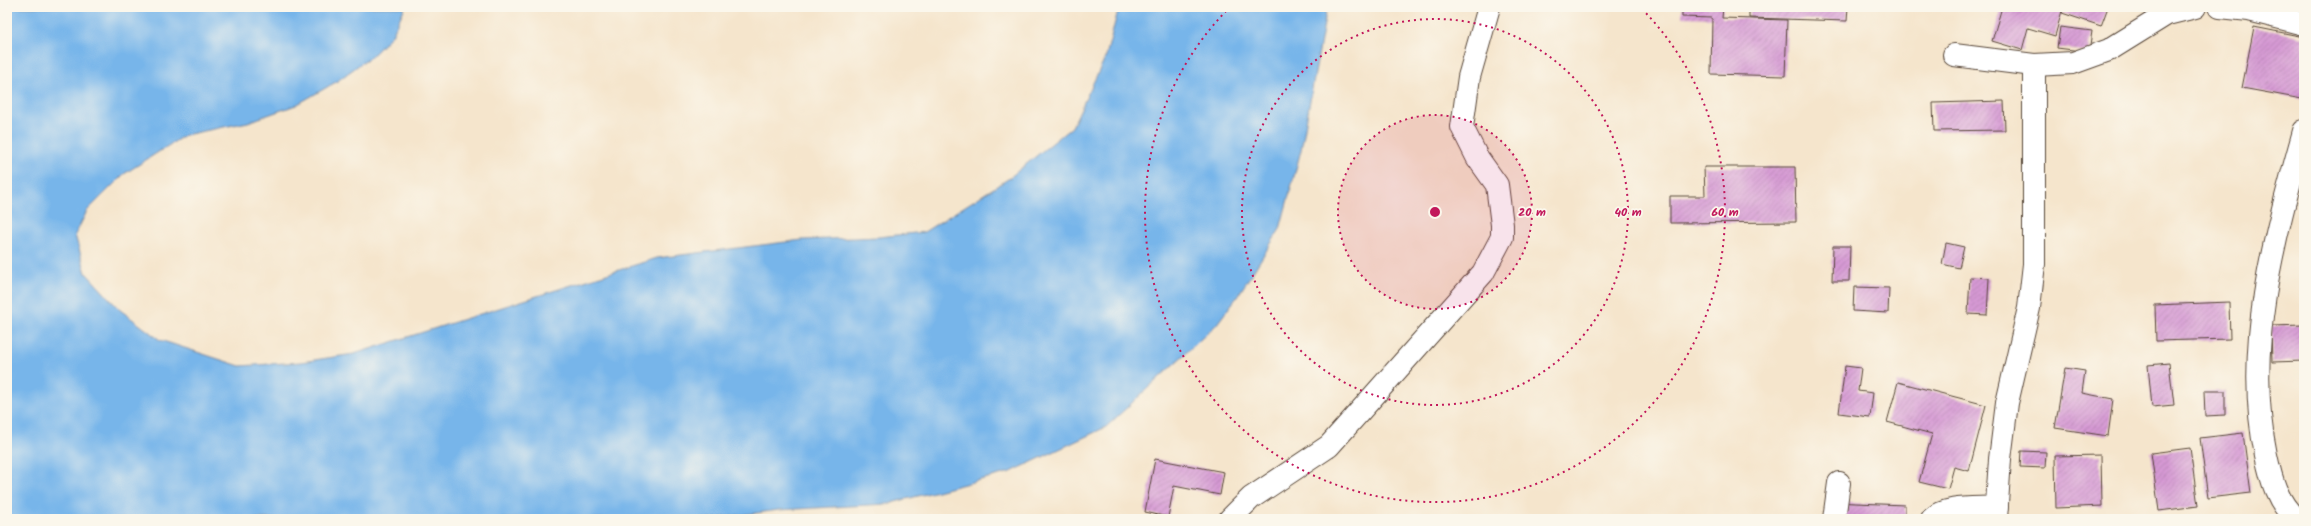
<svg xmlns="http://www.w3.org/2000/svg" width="2311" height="526" font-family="Kalam,sans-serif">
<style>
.water{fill:#77b5ea;stroke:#597084}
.building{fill:url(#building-hatch)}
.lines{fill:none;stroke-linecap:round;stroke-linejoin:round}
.street-casing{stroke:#574638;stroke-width:24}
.street{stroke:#fff;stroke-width:22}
.ring{fill:none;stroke:#c2185b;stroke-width:2;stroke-dasharray:2 4}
.centre{fill:#c2185b;stroke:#fbf7ec;stroke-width:2}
.ring-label{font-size:12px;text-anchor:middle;font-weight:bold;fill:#c2185b;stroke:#fbf7ec;stroke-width:3.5;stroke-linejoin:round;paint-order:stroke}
</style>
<defs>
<pattern id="building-hatch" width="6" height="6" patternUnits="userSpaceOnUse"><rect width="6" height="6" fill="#d699d4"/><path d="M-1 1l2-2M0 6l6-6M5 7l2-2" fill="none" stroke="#af7dab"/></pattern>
</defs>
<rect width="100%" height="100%" fill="#fbf7ec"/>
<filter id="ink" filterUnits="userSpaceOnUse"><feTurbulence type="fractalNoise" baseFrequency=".025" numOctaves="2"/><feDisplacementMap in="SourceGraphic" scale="8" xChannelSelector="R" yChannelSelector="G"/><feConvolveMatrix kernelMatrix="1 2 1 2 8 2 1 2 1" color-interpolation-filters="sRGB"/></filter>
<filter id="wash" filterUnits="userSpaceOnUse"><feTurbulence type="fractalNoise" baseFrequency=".012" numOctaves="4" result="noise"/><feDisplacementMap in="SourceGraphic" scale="16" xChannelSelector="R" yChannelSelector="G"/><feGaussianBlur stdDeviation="0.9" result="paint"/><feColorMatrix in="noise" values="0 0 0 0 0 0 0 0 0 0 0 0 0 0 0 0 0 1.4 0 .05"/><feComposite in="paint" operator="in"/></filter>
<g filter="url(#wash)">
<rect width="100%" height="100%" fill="#f5e5cc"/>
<!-- water -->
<polygon class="water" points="7,7 405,7 392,35 375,53 336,82 296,105 248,122 185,135 124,174 87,211 75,235 86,273 119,309 160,340 240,366 301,362 354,354 657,258 802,240 879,237 924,232 1008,179 1072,127 1106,56 1119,7 1327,7 1301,150 1280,229 1237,297 1216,325 1106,427 1011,472 887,504 779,510 711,519 7,519"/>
<g id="blocks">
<!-- building -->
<g class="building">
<polygon points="1682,7 1723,7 1722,18 1787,20 1785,76 1711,74 1712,18 1682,17"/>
<polygon points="1749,7 1848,7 1847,21 1749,18"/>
<polygon points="2002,7 2063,7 2055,36 2028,28 2022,50 1992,41"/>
<polygon points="2064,7 2108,7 2101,26 2062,13"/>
<polygon points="2060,27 2092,31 2089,52 2057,48"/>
<polygon points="2254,27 2304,37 2304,88 2302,99 2242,88"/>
<polygon points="2004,101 2005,130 1934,131 1933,103"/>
<polygon points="1704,167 1795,167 1796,222 1670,223 1670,196 1705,196"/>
<polygon points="1946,243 1964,247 1959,268 1942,264"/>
<polygon points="1833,246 1850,246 1849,281 1832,281"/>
<polygon points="1970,277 1989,278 1987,315 1968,314"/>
<polygon points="1854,287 1889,288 1888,313 1853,311"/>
<polygon points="2229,302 2230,339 2156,341 2155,305"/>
<polygon points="2304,325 2304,361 2272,362 2271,326"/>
<polygon points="2169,363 2174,405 2152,407 2148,365"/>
<polygon points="1845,366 1861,368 1858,391 1873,393 1870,417 1839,413"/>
<polygon points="2065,368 2085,371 2082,393 2113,399 2108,436 2055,428"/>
<polygon points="1898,382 1986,405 1969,471 1954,467 1948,489 1919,482 1932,434 1887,422"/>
<polygon points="2204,391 2225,391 2225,415 2205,416"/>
<polygon points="2243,433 2251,493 2208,498 2200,438"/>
<polygon points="2190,448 2198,506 2159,511 2151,453"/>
<polygon points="2021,451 2046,452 2045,468 2020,467"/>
<polygon points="2101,455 2102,506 2056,508 2055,456"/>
<polygon points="1155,459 1224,472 1220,495 1174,486 1168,517 1145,512"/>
<polygon points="1831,502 1905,505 1905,519 1830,519"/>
</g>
</g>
</g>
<g filter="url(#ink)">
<use href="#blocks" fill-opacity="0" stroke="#574638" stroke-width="1"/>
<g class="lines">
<!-- street casing -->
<g class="street-casing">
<g id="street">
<polyline points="2220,7 2249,10 2304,24"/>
<polyline points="1954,55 2034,65 2073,63 2109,50 2167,14 2195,7"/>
<polyline points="1230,519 1251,498 1329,446 1483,273 1502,237 1502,225 1497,185 1477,157 1462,127 1469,77 1489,7"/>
<polyline points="1834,519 1839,483"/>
<path d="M1932,519C1946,505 1978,509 1997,507"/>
<polyline points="1996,519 2000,459 2007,403 2029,308 2034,264 2034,65"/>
<path d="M2296,519C2277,502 2271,479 2266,455C2243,346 2275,235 2304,131"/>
</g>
</g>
<!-- street -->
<use href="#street" class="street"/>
</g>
</g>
<!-- distance rings -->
<circle cx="1435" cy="212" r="97" fill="#c2185b" fill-opacity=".12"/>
<g class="ring">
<circle cx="1435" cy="212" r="97"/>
<circle cx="1435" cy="212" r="193"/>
<path d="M1642 9A290 290 0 1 1 1228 9"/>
</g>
<circle cx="1435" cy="212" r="6" class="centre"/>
<g class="ring-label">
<text x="1532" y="216">20 m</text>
<text x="1628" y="216">40 m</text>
<text x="1725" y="216">60 m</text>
</g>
<!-- margin -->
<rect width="2311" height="526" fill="none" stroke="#fbf7ec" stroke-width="24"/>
</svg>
